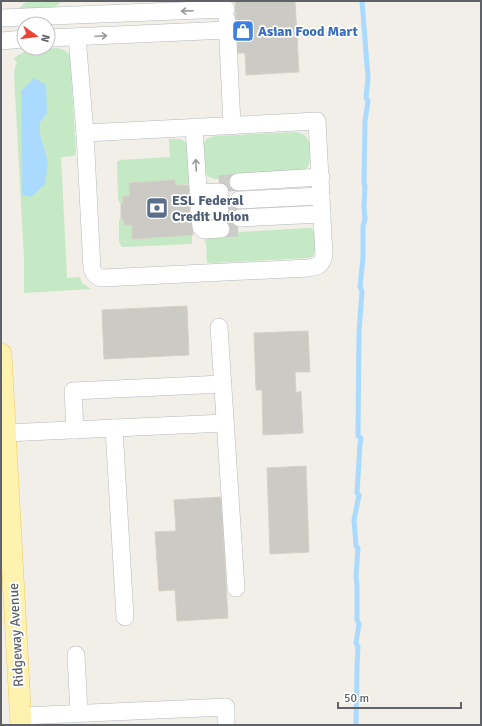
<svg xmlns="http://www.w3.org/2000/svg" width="482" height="726" font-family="Signika,sans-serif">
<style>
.green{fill:#c5e8c5;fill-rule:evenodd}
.water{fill:#aadaff}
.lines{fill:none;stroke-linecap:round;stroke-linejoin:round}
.stream{stroke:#aadaff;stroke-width:5}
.building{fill:#cccac5;stroke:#d6d1c6}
.minor-tunnel{stroke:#ccccc8;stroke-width:17;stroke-dasharray:17 8;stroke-linecap:butt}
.minor-casing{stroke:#b5b8bc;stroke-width:18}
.major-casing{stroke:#f2c960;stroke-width:22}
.minor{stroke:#fff;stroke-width:17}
.major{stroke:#fff2af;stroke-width:21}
.oneway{stroke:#979a9d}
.labels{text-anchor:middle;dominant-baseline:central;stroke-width:3.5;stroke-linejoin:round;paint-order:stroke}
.shop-label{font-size:14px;font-weight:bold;fill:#366cbe;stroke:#fff;text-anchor:start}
.service-label{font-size:14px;font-weight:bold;fill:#4e5e75;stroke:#fff;text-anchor:start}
.street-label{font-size:14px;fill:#5f6368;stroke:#fff}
</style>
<rect width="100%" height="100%" fill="#f1efe8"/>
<!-- green -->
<g class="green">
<polygon points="27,1 61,1 60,3 51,10 17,10"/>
<path d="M57,48C63,49 67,51 70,56L76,153L75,155L73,156L61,157L67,278L80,277L82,283L91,289L24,293V257L14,75L15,67L17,63L14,58C27,48 41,49 57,48ZM21,91L47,113L40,123V134L48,162L23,196Z"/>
<path d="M296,132C301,133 304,134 307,138C310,142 309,146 310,151C310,162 310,170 298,174L216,179C212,178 208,177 205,173C201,168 200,148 204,142C207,138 211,137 215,136Z"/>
<polygon points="169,139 180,139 186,142 192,184 175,185 175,180 130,183 130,196 123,196 123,203 121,203 119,202 118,197 117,162 120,160 170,157"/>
<polygon points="121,219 124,219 124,225 132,225 133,239 192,235 192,244 122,247 119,242 119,220"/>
<path d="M307,228C310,228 311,228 313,230C315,233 316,251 314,254C313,257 311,257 309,258L210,263L207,262L206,243H205L204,236H222L241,232Z"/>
</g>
<!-- water -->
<polygon class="water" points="34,78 46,85 47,113 40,123 40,134 48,162 45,184 31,197 22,195 21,91"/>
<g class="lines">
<!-- stream -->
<polyline class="stream" points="356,725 357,666 358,647 356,643 359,624 357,620 357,585 356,577 358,548 356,546 354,520 359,495 357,493 360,444 361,438 358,436 359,333 362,291 360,287 363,257 363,226 365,219 364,206 365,185 364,184 365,121 368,101 366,98 368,78 362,1"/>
</g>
<!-- building -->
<g class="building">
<polygon points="235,1 295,1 299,72 246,75 245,53 238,53"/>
<polygon points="175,180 175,185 190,185 193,235 132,239 132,225 124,225 124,219 121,219 121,203 123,203 123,196 130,196 129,183"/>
<polygon points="187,306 189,355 104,359 102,310"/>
<polygon points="308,331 310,372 295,372 296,393 301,391 303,433 263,435 262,390 256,390 254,333"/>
<polygon points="306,466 309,552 270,554 267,468"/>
<polygon points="221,497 228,618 177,621 175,590 159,591 155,532 176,531 174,500"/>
</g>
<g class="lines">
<!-- minor-tunnel -->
<g class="minor-tunnel">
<polyline points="219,184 238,182"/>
<polyline points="220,210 240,209"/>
<polyline points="221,229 240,228"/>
</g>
<!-- minor casing -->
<g class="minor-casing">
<g id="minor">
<polyline points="1,18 226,9"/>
<polyline points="227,20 232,126"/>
<polyline points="77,37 85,133"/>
<polyline points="48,38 228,30"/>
<polyline points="1,41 24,39"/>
<path d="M317,121L324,256C321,265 319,266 309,268L102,278C96,277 94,274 92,269L85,133Z"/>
<polyline points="194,128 199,203"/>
<polyline points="238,182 321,177"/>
<polyline points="198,193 220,192"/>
<polyline points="239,200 321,196"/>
<polyline points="199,209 201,227 204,230 221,229"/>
<polyline points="199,211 220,210"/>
<polyline points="240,218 322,214"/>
<polyline points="219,327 236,588"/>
<polyline points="114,428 125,617"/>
<polyline points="75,430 73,391 223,384"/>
<polyline points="5,433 225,423"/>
<polyline points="76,655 79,713"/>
<polyline points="21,716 226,707 226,725"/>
</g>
</g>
<!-- major casing -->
<g class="major-casing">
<polyline id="major" points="1,354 21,725"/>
</g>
<!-- minor -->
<use href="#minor" class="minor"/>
<!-- major -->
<use href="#major" class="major"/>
</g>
<!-- one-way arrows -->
<defs><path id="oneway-shaft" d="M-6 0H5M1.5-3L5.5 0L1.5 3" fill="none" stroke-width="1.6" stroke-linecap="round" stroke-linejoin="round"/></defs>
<g class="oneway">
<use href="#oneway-shaft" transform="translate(187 11) rotate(178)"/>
<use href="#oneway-shaft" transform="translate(101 36) rotate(-3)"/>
<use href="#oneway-shaft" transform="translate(196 165) rotate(-93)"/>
</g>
<!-- icons -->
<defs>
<g id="shop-square" transform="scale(1.15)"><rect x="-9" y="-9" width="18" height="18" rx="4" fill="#3f7fe0" stroke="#fff"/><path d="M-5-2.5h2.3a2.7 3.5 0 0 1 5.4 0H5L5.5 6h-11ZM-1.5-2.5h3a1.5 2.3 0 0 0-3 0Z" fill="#fff"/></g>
<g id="bank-square" transform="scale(1.15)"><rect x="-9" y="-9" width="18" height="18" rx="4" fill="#5c6f8a" stroke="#fff"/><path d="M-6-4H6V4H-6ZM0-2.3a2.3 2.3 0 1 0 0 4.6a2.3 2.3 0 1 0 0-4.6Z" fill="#fff"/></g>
</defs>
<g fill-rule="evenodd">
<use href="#shop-square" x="243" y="31"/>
<use href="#bank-square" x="157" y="208"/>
</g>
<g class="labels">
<!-- shop labels -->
<g class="shop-label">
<text x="258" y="31">Asian Food Mart</text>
</g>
<!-- service labels -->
<g class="service-label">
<text x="172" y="200">ESL Federal<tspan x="172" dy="16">Credit Union</tspan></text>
</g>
<!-- street labels -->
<g class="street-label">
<text transform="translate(16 635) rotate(-93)">Ridgeway Avenue</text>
</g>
</g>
<!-- border -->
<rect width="482" height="726" fill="none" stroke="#5f6368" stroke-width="4"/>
<!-- north arrow -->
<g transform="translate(36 36) rotate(104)"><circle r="19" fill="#ffffff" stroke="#bfc1c3"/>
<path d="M0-3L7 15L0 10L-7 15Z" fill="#ea4335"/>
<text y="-6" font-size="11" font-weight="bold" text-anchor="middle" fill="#5f6368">N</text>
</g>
<!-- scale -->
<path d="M338 702v6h123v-6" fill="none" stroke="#5f6368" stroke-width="2"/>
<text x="344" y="702" font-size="12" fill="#5f6368" stroke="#ffffff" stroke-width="3" paint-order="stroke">50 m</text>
</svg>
